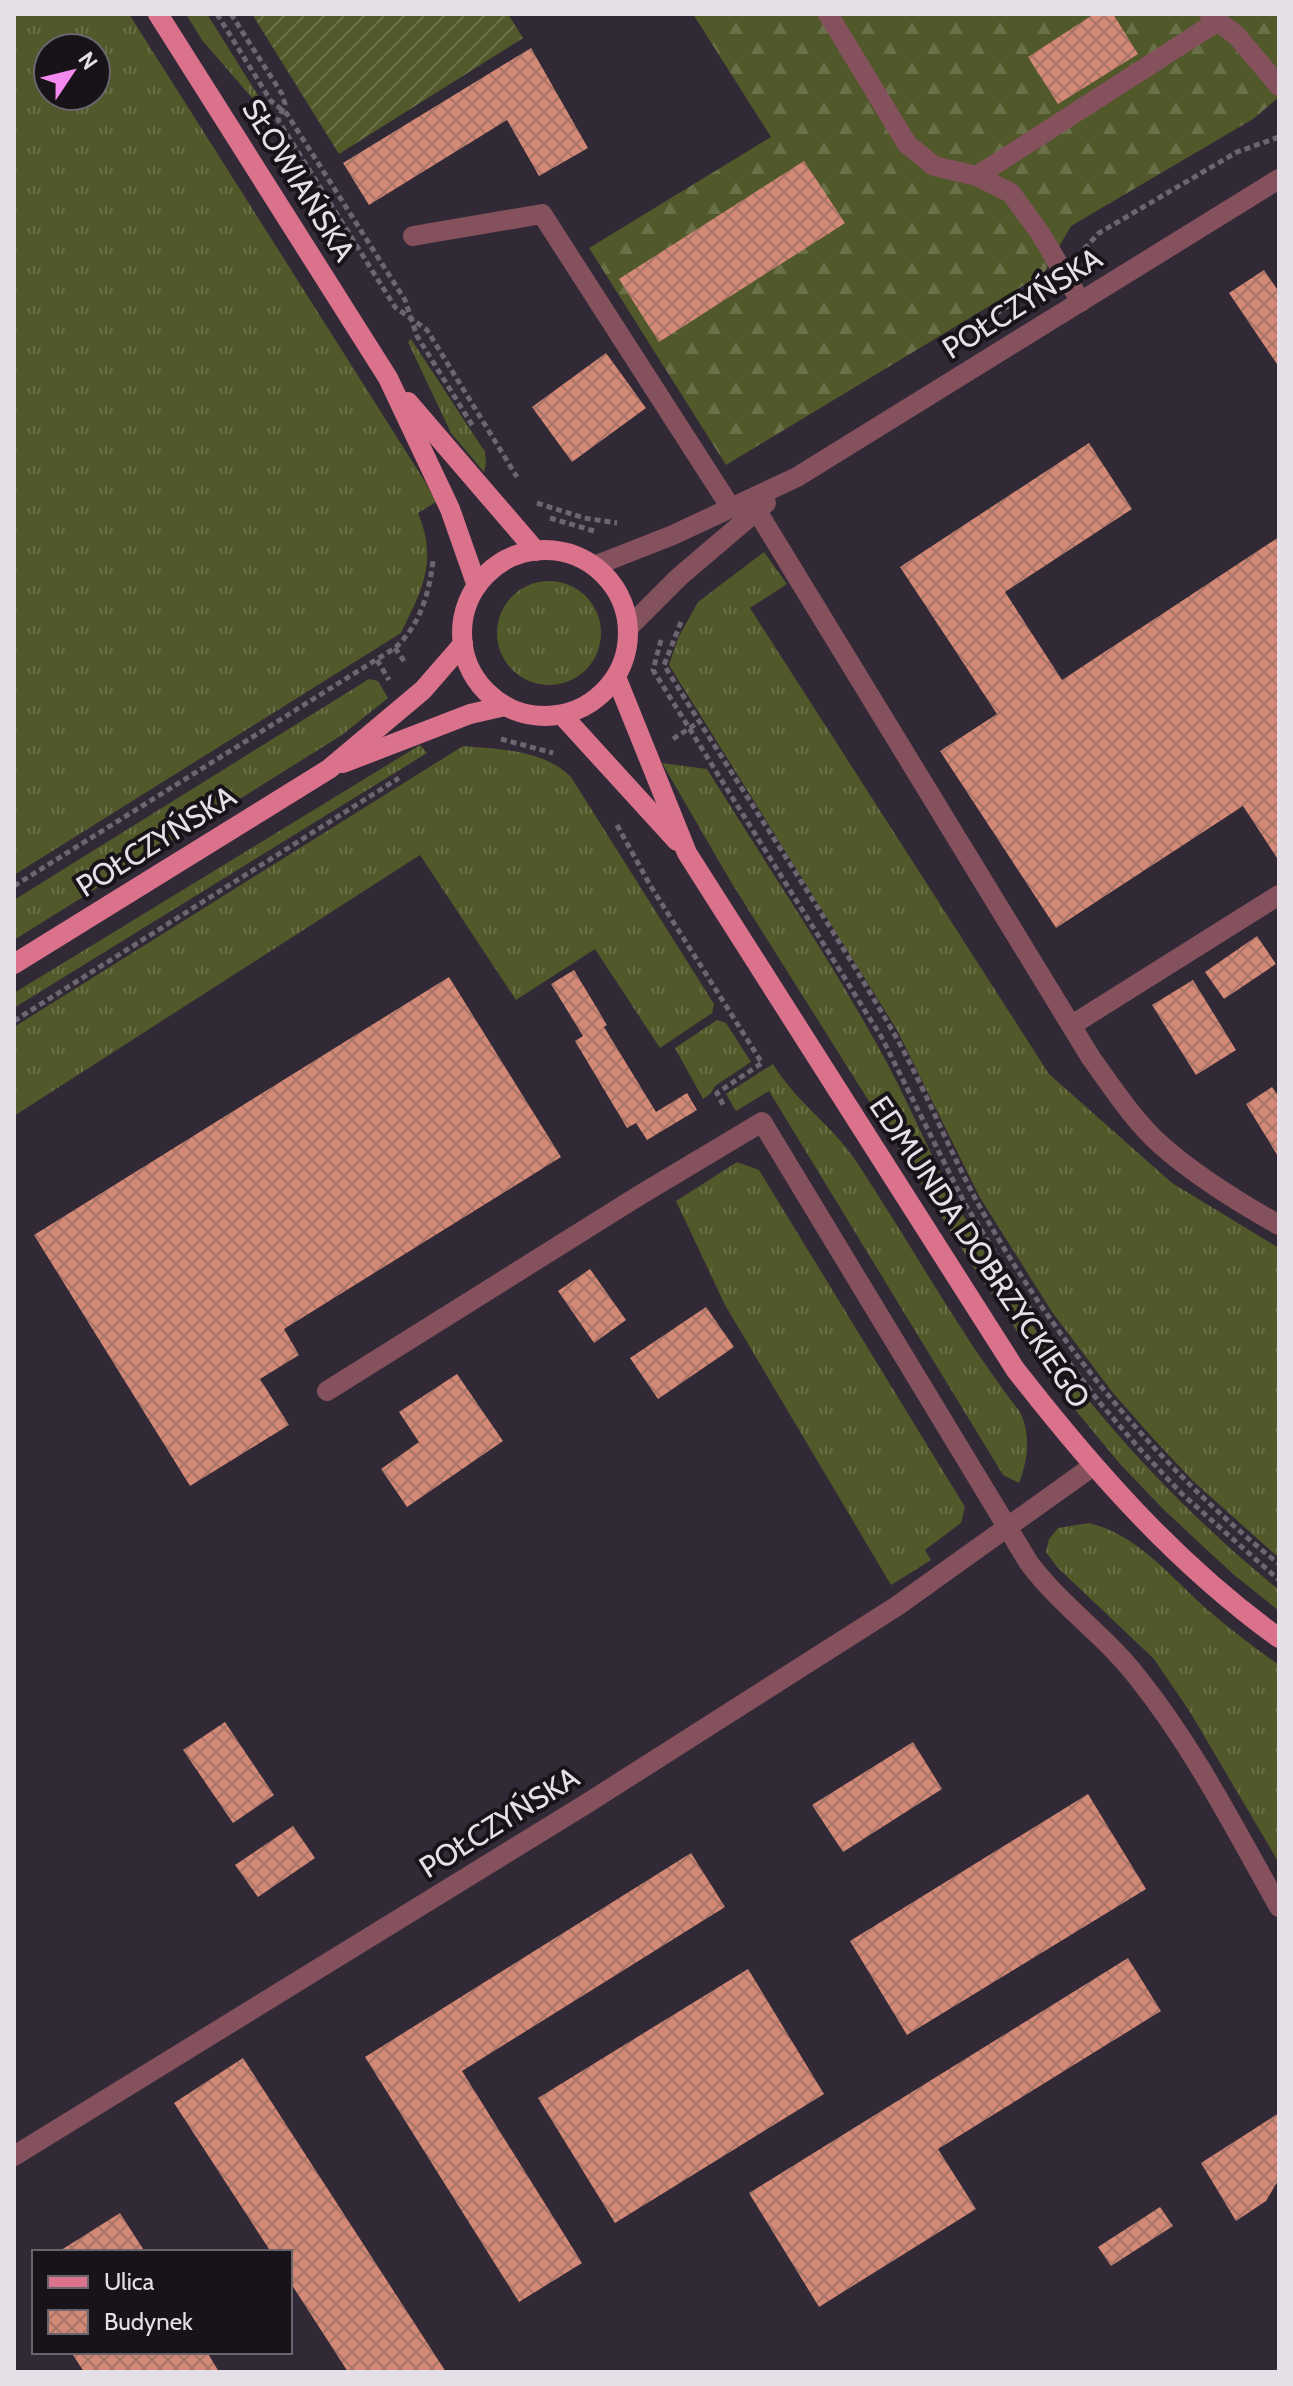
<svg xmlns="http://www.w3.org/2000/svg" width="1293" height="2386" font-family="Cabin,sans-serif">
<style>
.grass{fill:url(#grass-tufts);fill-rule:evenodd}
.forest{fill:url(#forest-firs)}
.garden{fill:url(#garden-furrows)}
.building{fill:url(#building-cross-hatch)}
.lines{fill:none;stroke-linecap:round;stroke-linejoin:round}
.path{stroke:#6d6672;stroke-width:5;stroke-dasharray:6 4;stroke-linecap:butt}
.minor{stroke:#84515d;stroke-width:20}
.major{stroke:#da728c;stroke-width:20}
.labels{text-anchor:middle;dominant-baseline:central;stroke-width:8;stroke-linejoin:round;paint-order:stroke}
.street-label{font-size:30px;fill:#e5e0e8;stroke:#171319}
</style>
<defs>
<pattern id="grass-tufts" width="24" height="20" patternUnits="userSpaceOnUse" patternTransform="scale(2)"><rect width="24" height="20" fill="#515829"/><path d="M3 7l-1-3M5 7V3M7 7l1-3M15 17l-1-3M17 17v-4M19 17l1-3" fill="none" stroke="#6a7048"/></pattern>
<pattern id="forest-firs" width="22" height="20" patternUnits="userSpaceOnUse" patternTransform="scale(2)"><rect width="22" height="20" fill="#515829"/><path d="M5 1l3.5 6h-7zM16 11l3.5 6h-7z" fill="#6a7048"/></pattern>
<pattern id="garden-furrows" width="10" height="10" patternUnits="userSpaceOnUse" patternTransform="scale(2)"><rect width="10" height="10" fill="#515829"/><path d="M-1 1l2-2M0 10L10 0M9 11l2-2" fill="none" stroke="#6a7048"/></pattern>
<pattern id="building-cross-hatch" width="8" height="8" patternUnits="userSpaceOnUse" patternTransform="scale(2)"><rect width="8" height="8" fill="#d38976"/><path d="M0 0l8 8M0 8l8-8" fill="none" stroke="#a87468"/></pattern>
</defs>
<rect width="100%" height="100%" fill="#312936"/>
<!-- grass -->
<g class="grass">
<path d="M14,14H129L424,480L436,502L418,513C438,561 422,590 401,633L14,875ZM48,48H96V96H48Z"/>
<polygon points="186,14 207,14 264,105 260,107 202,40"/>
<polygon points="411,339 485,452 486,463 484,472 451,433 408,342"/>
<polygon points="764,552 787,584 750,608 1049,1074 1172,1183 1279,1248 1279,1558 1193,1481 1151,1436 1113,1393 1052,1312 979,1196 897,1030 669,665 678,638 698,602"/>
<circle cx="549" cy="633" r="52"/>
<polygon points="369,679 378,681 388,698 342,735 14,940 14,900"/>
<polygon points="420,745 427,753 14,1008 14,993"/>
<path d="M463,746C499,749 544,750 571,777L714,1004L712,1013L660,1048L595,949L516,1000L420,855L14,1116V1027Z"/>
<path d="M662,763L707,769C763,859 823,948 875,1041C906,1095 929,1154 959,1208C1040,1355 1149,1484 1279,1590V1611L1233,1574L1164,1510L1120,1464L1048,1377L972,1265L731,882Z"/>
<polygon points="717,1020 726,1023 751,1062 715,1086 711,1093 703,1099 675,1048"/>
<path d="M773,1064C795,1101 832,1125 856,1161C911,1244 959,1333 1020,1412C1031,1435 1028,1460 1019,1483L1003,1475L769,1091L736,1111L726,1094Z"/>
<polygon points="737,1162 759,1170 965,1507 961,1523 925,1550 931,1560 891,1585 725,1305 676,1201"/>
<path d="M1089,1523C1139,1535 1172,1579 1209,1611C1231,1630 1255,1648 1279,1665V1863L1190,1712L1154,1659L1057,1567L1046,1552L1049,1539L1058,1528Z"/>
</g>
<!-- forest -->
<polygon class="forest" points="693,14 1279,14 1279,97 1253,119 1071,226 1044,273 726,465 589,248 771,137"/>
<!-- garden -->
<polygon class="garden" points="252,14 508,14 523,38 339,154"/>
<!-- building -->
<g class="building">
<polygon points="1094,14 1113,14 1138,54 1058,104 1028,57"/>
<polygon points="531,48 588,148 539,176 507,120 369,205 343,163"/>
<polygon points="804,161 845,223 659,342 619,279"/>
<polygon points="1264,270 1279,292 1279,367 1229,293"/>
<polygon points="606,353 646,408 572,462 532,407"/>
<polygon points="1089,443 1132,509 1005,592 1062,680 1279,537 1279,861 1243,806 1056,928 940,751 997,714 900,567"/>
<polygon points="1257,936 1276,964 1224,999 1205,972"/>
<polygon points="574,970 607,1025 604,1027 656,1112 687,1093 697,1110 647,1140 636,1123 627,1128 575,1041 583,1036 551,984"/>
<polygon points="449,977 561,1157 284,1329 299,1355 260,1379 289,1425 190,1486 34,1235"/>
<polygon points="1193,980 1236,1050 1196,1075 1152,1005"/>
<polygon points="1272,1087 1279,1097 1279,1158 1246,1104"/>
<polygon points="590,1269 626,1320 594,1343 558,1291"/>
<polygon points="706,1307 734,1347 658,1399 630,1358"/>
<polygon points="457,1374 503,1441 407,1507 381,1469 419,1442 399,1412"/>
<polygon points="225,1722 274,1795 233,1823 183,1750"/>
<polygon points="913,1742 942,1789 843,1852 812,1805"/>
<polygon points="1088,1794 1146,1889 907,2035 850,1941"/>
<polygon points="293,1826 315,1858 258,1897 235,1865"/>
<polygon points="691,1853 725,1907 462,2071 582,2263 519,2302 365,2057"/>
<polygon points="1128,1958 1161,2011 938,2149 976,2209 819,2307 749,2193"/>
<polygon points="748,1969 824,2094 615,2223 538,2098"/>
<polygon points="243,2058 446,2372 348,2372 290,2282 290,2252 271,2252 174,2103"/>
<polygon points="1279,2113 1279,2179 1266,2201 1236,2221 1201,2163"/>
<polygon points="1160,2207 1173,2226 1111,2266 1098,2247"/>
<polygon points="120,2213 145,2252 58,2252"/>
<polygon points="71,2352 207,2352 219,2372 84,2372"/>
</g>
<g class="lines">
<!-- path -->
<g class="path">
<polyline points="217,14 271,101 287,114 405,300 417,336 474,428"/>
<polyline points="231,14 282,94 285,104 278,120 395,307 427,330 517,477"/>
<polyline points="1084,249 1099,233 1237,152 1279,137"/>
<polyline points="987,319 1040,286"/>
<polyline points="537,503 584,518 617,523"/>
<polyline points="550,518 594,531"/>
<path d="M681,622L664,665C739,787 820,906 892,1030C923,1084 946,1143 975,1198C1051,1337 1155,1465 1279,1564"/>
<polyline points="661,640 653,670 882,1038 965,1204 1038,1322 1100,1403 1138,1447 1181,1493 1279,1580"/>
<polyline points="395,648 406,664"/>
<polyline points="377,660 389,680"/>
<polyline points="501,739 553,753"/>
<polyline points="673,739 699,722"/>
<polyline points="617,825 650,885 762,1063 717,1093 725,1108"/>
<path d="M14,886L395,648C420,625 429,594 433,561"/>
<polyline points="14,1021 399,778"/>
</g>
<!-- minor -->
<g class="minor">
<polyline points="828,14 907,144 934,166 977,176 1011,193 1040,233 1081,302"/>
<polyline points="1210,15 1237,36 1279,86"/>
<polyline points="977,176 1218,21"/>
<polyline points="413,236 542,214 731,508"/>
<path d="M757,511L1091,1058C1112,1087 1134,1121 1161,1145C1197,1177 1238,1202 1279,1225"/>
<polyline points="594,566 673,535 797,477 1279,179"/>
<polyline points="628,628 679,577 766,503"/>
<polyline points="1072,1025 1279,895"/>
<path d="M327,1391L640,1195L762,1122L1029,1563C1061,1606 1106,1636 1138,1678C1194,1748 1235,1829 1279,1907"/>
<polyline points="14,2156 586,1804 897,1606 1093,1466"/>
</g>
<!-- major -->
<g class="major">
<polyline points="158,14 388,378 450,509 477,586"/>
<polyline points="408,402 536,551"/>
<circle cx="545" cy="633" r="83"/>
<path d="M616,677L687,853L1015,1369C1092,1468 1176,1564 1279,1638"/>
<polyline points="562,715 677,841"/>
<polyline points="343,763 470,714 505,706"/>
<polyline points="14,964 329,769 423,690 463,644"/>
</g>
</g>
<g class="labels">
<!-- street labels -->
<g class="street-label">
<text transform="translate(299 180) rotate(58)">SŁOWIAŃSKA</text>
<text transform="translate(1022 303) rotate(-32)">POŁCZYŃSKA</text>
<text transform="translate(156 841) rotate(-32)">POŁCZYŃSKA</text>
<text transform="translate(980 1252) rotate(56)">EDMUNDA DOBRZYCKIEGO</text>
<text transform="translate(499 1822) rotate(-32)">POŁCZYŃSKA</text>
</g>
</g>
<!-- border -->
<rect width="1293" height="2386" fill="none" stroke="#e5e0e8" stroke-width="32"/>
<!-- legend -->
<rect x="32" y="2250" width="260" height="104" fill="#171319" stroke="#69656c" stroke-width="2"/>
<rect x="48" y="2276" width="40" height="12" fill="#da728c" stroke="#69656c" stroke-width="2"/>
<text x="104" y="2290" font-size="24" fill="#e5e0e8">Ulica</text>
<rect x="48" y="2310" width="40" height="24" fill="url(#building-cross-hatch)" stroke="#69656c" stroke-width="2"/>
<text x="104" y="2330" font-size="24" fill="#e5e0e8">Budynek</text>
<!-- north arrow -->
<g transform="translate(72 72) rotate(55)"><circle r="38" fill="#171319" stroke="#69656c" stroke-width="2"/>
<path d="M0-6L14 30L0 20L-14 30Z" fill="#f489f0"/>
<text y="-12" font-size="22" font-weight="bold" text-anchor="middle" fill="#e5e0e8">N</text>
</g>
</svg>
